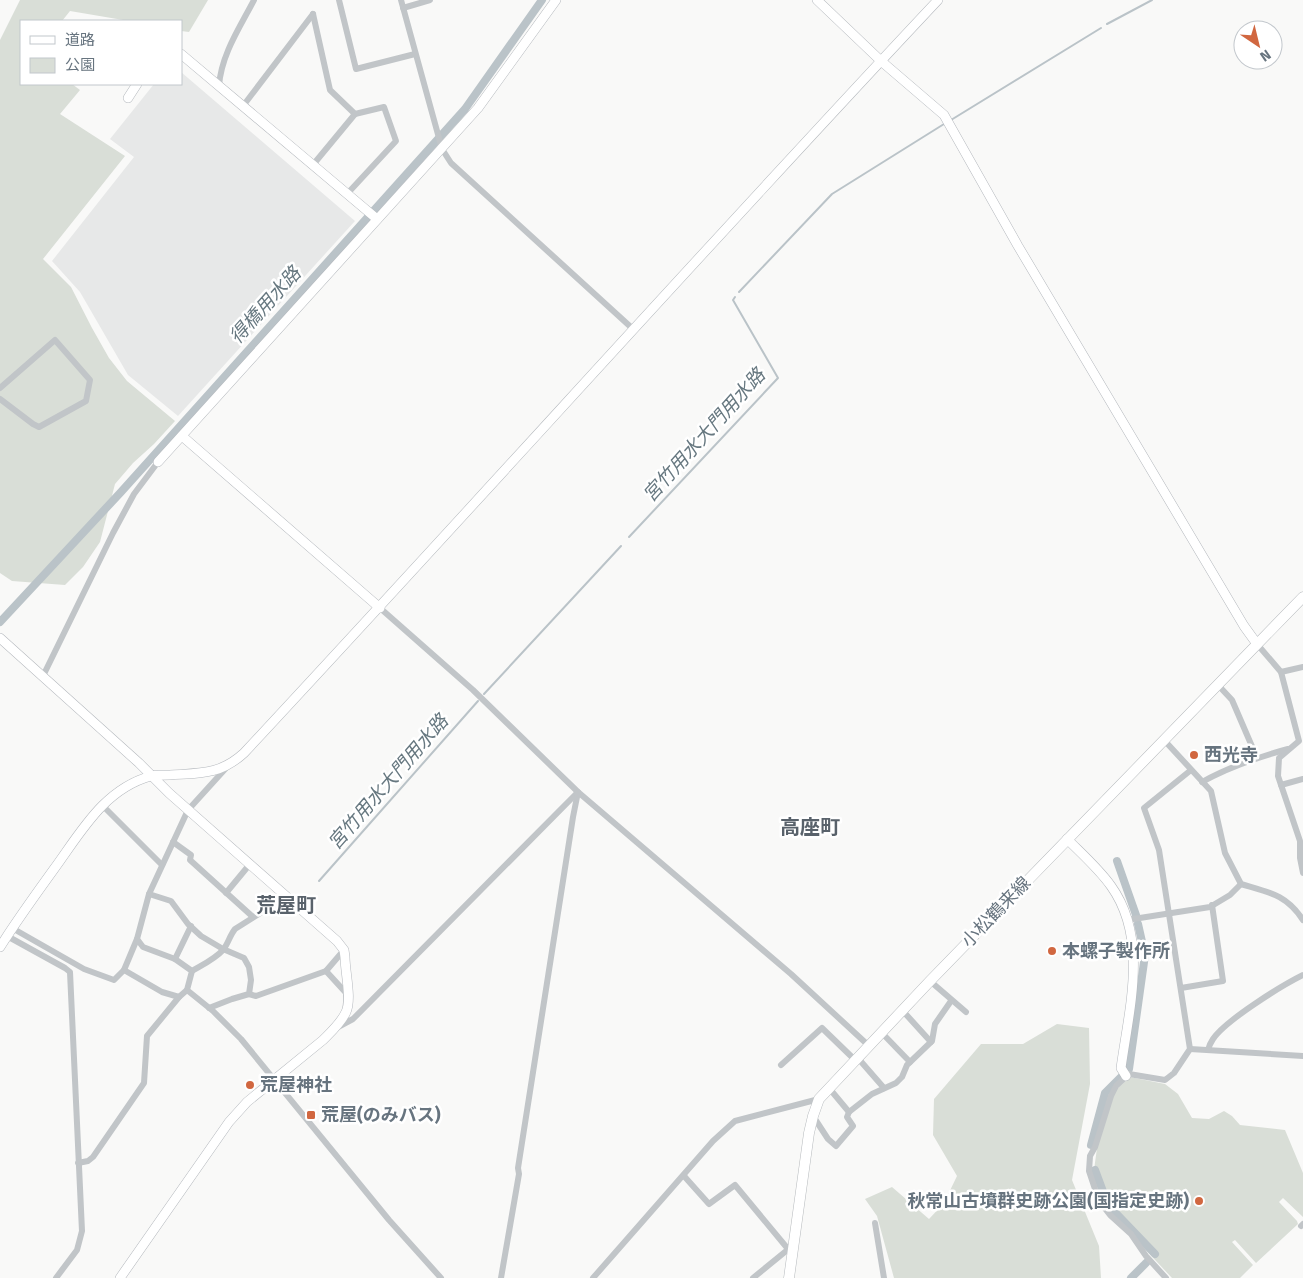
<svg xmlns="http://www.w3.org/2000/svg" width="1303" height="1278" font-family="'Fira Sans','Noto Sans JP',sans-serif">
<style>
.built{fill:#e7e8e8}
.green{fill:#d9ded7}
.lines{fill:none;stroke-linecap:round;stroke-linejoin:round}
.stream{stroke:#bac3c8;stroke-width:2}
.canal{stroke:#bac3c8;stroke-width:8}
.secondary-casing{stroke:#b4b8bd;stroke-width:10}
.primary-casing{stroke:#b5b9bc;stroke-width:11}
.street{stroke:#c1c5c8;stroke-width:6}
.secondary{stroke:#fff;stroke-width:9}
.primary{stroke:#fff;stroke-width:10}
.poi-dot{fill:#d16740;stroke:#fff;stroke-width:2}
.labels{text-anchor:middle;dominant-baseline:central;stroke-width:5;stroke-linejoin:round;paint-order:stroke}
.poi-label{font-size:18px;font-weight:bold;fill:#67747f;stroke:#fff;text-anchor:start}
.street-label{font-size:18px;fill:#67747f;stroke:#fff}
.water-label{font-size:19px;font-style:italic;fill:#677880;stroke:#fff}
.quarter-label{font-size:20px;font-weight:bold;fill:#59626b;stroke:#fff}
</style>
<rect width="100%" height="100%" fill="#f9f9f8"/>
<!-- built -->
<polygon class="built" points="181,72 355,221 178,416 128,375 80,292 52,261 134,157 110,139 154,84 181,84"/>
<!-- green -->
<g class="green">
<polygon points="20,0 208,0 189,32 181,31 181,21 129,21 70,11 62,21 21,21 21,84 72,84 80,90 60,114 125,156 43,259 71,287 92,328 109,358 127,381 175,421 154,444 133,463 115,484 100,542 83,567 65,585 12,581 0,573 0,40"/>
<polygon points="1057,1024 1089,1028 1090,1084 1072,1180 1099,1246 1101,1278 894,1278 877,1216 865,1199 892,1187 929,1219 944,1203 957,1176 933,1135 934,1099 981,1044 1023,1044"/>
<polygon points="1130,1077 1165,1084 1178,1094 1192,1118 1209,1119 1224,1111 1232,1116 1240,1125 1285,1130 1303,1173 1303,1217 1283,1198 1279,1202 1297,1221 1298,1224 1256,1263 1235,1240 1232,1242 1253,1265 1240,1278 1172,1278 1142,1246 1122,1218 1104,1199 1096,1183 1094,1170 1097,1148 1115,1091"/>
</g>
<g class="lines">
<!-- stream -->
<g class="stream">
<polyline points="1107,24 1152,0"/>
<polyline points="951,120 1101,28"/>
<polyline points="739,292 832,194 944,124"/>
<polyline points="629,537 778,378 733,300 735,297"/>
<polyline points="484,694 621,546"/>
<polyline points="319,881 478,701"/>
</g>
<!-- canal -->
<g class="canal">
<polyline points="0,622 121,492 465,109 542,0"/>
<polyline points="1117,861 1136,915"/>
<polyline points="1129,1069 1145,955 1138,924"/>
<polyline points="1091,1145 1105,1093 1122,1076"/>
<polyline points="1095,1170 1108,1205 1155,1254"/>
<polyline points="1131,1278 1146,1263"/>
</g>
<!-- secondary casing -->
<g class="secondary-casing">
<g id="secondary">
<polyline points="817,0 881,61 944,115 1018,246 1244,626 1257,644"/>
<polyline points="181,54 377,219"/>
<polyline points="128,98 137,84"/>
<polyline points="182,436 380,608"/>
<polyline points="158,462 478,108 556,0"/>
<path d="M0,638L139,763L169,793L337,941L344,950L345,957C345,972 352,999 346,1012C341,1023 331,1032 323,1040L247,1102L229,1122L120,1278"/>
<path d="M1067,839C1082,854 1099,869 1111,886C1149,939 1129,1009 1121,1068L1126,1076"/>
<path d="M0,947C17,920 36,894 54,869C81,832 104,789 151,776C157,775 164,775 170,775C200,773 220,775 244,753C477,503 704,249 938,0"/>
</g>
</g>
<!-- primary casing -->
<g class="primary-casing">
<polyline id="primary" points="789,1278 809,1133 813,1116 819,1099 930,981 1303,597"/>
</g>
<!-- street -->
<g class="street">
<polyline points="339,0 356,69 415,54"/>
<polyline points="401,0 442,149 451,163 633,329"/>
<polyline points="403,8 430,0"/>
<polyline points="313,14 330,90 355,114 384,107 396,141 347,194"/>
<path d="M219,86C221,55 240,27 254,0"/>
<polyline points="243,106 313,14"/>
<polyline points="312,166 355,114"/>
<polyline points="0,388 55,340 90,380 86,401 39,427 33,424 0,399"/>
<polyline points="380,608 473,690 578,792 791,974 868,1045"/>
<polyline points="1257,644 1281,672 1299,741 1279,758 1278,776 1300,841 1300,858 1303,873"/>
<polyline points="1281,672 1303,667"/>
<polyline points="43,676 113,533 134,494 158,462"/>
<polyline points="1218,685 1232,700 1257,758"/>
<path d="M1164,740L1211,791L1225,853L1241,884C1268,892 1286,894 1303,920"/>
<polyline points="227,767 188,810 149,894 137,939 143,947 175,959 192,971 187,990 213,1011 241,1039 389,1220 441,1278"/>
<path d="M1202,782C1229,767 1258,757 1288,749"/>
<polyline points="1281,785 1303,779"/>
<polyline points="102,805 162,865"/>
<polyline points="173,842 191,855 190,860 253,917"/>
<polyline points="226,893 250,864"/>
<polyline points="149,894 171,901 188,924 201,936 223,949 244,958 249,967 251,980 249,994 232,999 209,1008"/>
<polyline points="1127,920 1210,907 1230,895 1241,884"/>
<polyline points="12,928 84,969 114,980 124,970 137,939"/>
<polyline points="7,936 65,968 70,972 82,1231 77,1250 56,1278"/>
<polyline points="175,959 191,926"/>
<polyline points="124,970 162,992 179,997 187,990"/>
<path d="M192,971C202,965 215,959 223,950C228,944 230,935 235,929L286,897"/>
<polyline points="326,971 347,994"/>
<polyline points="930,981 966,1012"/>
<polyline points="1181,988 1223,981 1212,905"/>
<polyline points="249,994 256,996 326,971 344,950"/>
<polyline points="902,1010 931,1042"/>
<polyline points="338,1027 353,1019 577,793"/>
<polyline points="881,1032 910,1062"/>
<polyline points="1190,1049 1303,1056"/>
<path d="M1208,1050C1209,1046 1211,1042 1213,1039C1226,1020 1281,986 1303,975"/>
<polyline points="857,1057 884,1088"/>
<polyline points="781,1065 822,1028 855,1060"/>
<polyline points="829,1088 849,1112"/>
<polyline points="813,1116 828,1139 836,1146 853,1126 847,1117 849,1112 872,1094 896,1083 902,1077 907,1065 932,1041 935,1024 951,1001"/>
<polyline points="78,1163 88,1161 93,1157 144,1083 147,1036 179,997"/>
<polyline points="684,1176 709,1204 735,1185 788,1249"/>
<polyline points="875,1223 884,1278"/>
<polyline points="1301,1226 1303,1224"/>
<polyline points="501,1278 519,1174 518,1168 573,817 578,792"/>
<polyline points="593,1278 713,1141 735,1121 819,1099"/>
<polyline points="753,1278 791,1247"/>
<polyline points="1166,1278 1146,1256 1131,1234 1110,1215 1103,1206 1095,1189 1089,1171 1090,1156 1095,1147 1111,1096 1116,1086 1129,1074 1165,1080 1174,1073 1190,1049 1159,850 1144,808 1191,770"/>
</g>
<!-- secondary -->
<use href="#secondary" class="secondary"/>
<!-- primary -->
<use href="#primary" class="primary"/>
</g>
<!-- markers -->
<g class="poi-dot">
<circle cx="1194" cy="755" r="5"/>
<circle cx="1052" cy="951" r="5"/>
<circle cx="250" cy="1085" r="5"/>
<rect x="306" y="1110" width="10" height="10" rx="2.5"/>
<circle cx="1199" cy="1201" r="5"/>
</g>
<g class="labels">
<!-- poi labels -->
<g class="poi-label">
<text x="1204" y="755">西光寺</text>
<text x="1062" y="951">本螺子製作所</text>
<text x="260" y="1085">荒屋神社</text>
<text x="321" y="1115">荒屋(のみバス)</text>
<text x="1189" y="1201" text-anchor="end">秋常山古墳群史跡公園(国指定史跡)</text>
</g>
<!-- street labels -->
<g class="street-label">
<text transform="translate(996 912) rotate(-46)">小松鶴来線</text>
</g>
<!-- water labels -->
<g class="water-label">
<text transform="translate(265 305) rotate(-48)">得橋用水路</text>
<text transform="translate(704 435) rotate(-48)">宮竹用水大門用水路</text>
<text transform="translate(388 782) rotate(-49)">宮竹用水大門用水路</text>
</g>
<!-- quarter labels -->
<g class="quarter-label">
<text x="810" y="827">高座町</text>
<text x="286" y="905">荒屋町</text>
</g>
</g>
<!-- legend -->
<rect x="20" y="20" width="162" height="65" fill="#ffffff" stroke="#c2c7cc"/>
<rect x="30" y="36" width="25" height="8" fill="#ffffff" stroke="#c2c7cc"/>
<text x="65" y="45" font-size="15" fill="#67747f">道路</text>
<rect x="30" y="58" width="25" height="15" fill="#d9ded7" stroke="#c2c7cc"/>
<text x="65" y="70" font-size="15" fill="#67747f">公園</text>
<!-- north arrow -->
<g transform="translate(1258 45) rotate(145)"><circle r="24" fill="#ffffff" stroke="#c2c7cc"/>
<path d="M0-4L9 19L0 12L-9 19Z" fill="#d16740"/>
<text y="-8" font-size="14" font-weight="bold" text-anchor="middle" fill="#67747f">N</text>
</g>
</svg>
